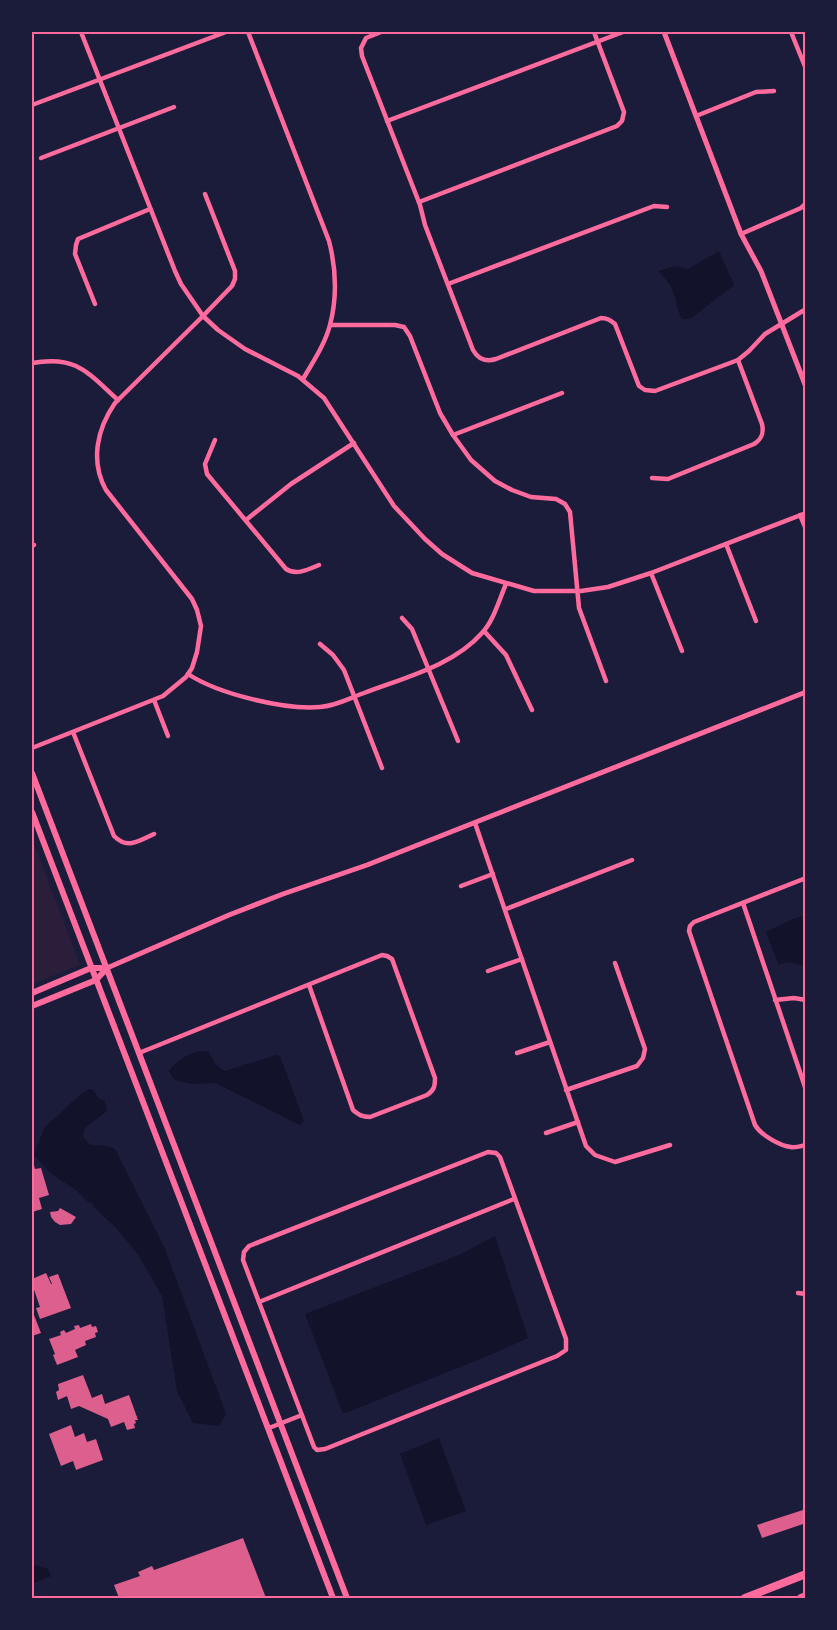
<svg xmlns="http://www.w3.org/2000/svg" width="837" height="1630" font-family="Figtree,sans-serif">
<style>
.green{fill:#2a1e3b}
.water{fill:#12122b}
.building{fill:#dd5f8e}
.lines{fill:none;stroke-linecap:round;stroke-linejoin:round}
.minor{stroke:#ff6b9d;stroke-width:4.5}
.tertiary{stroke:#ff6b9d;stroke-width:5}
.secondary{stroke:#ff6b9d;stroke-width:6}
.trunk{stroke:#ff6b9d;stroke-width:8}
.neatline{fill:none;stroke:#ff6b9d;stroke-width:2}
</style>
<rect width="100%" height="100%" fill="#1b1b3a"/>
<!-- green -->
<polygon class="green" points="32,838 80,965 32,984"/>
<!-- water -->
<g class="water">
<path d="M719,251L734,285L690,319H683C676,311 677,301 673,291C670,283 664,278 658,271L674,266L688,269Z"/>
<polygon points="805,915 805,966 786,962 779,965 766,932 793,919"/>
<path d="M199,1051H208L216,1065L225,1071L276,1055L280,1056L304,1121L300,1125L215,1083L191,1084L174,1080L169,1071C177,1060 186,1055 199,1051Z"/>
<path d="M89,1089L94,1090L98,1098L105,1101L107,1111L85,1128L83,1136C91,1149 93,1144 105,1146C109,1146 112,1148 115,1149L165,1249L226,1414L219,1426L193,1423L177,1391L162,1296L137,1253L116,1228L94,1207L92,1203L87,1201L77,1191L49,1172L34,1155L44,1128L82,1093Z"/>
<polygon points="495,1236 528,1338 497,1352 343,1414 305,1314 459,1255"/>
<polygon points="439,1438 466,1511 426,1525 400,1454"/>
<polygon points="32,1564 48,1569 51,1576 32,1584"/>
</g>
<!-- building -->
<g class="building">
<polygon points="32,1159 35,1169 41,1168 49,1195 39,1198 42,1209 32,1212"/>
<polygon points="60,1208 76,1217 71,1224 60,1225 55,1222 51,1217 50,1212 58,1211"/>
<polygon points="46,1273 51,1284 52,1284 49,1277 58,1274 71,1308 40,1319 36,1308 40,1307 32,1284 32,1279"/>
<polygon points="32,1310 41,1333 32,1336"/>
<polygon points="91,1324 92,1327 96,1326 98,1332 95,1333 96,1337 85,1341 86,1345 75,1350 78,1357 57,1365 53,1355 55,1354 49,1339 61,1335 60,1332 64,1330 66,1333 75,1329 74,1326 79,1325 80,1328"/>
<polygon points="83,1375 92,1398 102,1394 105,1404 129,1395 138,1420 135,1420 136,1423 134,1424 135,1428 127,1430 124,1422 111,1427 108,1419 79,1406 71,1409 67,1396 58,1400 56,1392 59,1390 58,1384"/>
<polygon points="71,1425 75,1437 84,1433 87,1442 96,1439 103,1460 76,1470 73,1461 61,1466 49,1434"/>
<polygon points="806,1509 806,1523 762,1538 757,1525"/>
<polygon points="243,1538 266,1598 119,1598 114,1585 140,1576 138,1572 152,1566 154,1570"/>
</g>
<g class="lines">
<!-- minor -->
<g class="minor">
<polyline points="81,32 175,271 181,284 203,316 218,330 245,349 298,376 324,398 394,506 425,539 442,554 472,573 534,591 581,591 608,587 651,573 806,513"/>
<path d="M248,32L329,241C336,268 337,298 330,325C325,344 313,362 303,379"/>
<path d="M381,32L366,38L361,48L362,56L420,205L425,225L473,350C478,359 486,362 496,359L601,318C607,318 610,320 615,324L639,386L645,390L655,391L738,360L749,351L765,334L806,309"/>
<polyline points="791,32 806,69"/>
<polyline points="32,105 226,32"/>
<polyline points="696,116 756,92 774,91"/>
<polyline points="387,121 623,32"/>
<polyline points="41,158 174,107"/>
<polyline points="419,202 617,126 622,121 624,112 594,32"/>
<polyline points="741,234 801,208 806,203"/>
<polyline points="448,284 654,206 667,207"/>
<polyline points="95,304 75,254 76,245 78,239 150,209"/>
<polyline points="330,325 395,325 404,327 410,336 440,413 453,435 471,460 495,481 512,490 531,497 556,499 565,504 570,512 579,608 606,681"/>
<path d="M32,363C76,355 87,372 118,400"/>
<polyline points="453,435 562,393"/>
<path d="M215,440L205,464L207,474L286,569C297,576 309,569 319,565"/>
<path d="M652,478L668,479L754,444C762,439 764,433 762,424L738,360"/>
<polyline points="800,515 806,529"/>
<polyline points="246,520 291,484 354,443"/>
<polyline points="726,544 756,621"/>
<polyline points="32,546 34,545"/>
<polyline points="651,573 682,651"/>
<polyline points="402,618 412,629 458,741"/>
<polyline points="484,631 506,655 532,710"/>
<polyline points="320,644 333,655 344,670 382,768"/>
<path d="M188,674C218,694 285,710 320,707C336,706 350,698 364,693C403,678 453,666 482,633C494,620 499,600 506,584"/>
<polyline points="154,700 168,736"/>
<path d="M73,732L114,836C128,850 138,841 154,834"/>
<path d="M32,748L163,696L186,677L192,668L197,652L201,626L197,610L192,599L106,490C90,461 97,429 115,403L203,316L232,286L235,279V271L205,194"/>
<polyline points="475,823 586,1146 595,1155 615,1162 670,1145"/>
<path d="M806,878L694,922L690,926L689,931L755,1125C761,1135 780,1146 791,1147C796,1148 801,1146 806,1145"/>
<polyline points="461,886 493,874"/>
<polyline points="743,903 806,1090"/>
<polyline points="506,909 632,860"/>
<polyline points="488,971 522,959"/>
<polyline points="775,1000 794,998 806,1000"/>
<path d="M139,1053L382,955L387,956L392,959L435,1078C435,1087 434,1090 427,1095L370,1117C362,1117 359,1115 353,1110L309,985"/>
<polyline points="517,1053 550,1042"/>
<polyline points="566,1090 637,1066 643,1058 645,1049 615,963"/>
<polyline points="546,1133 578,1122"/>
<polygon points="488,1152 496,1153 500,1157 566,1339 566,1350 557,1356 325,1449 317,1450 314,1447 243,1260 244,1252 249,1246"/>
<polyline points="798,1293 806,1294"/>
<polyline points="259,1302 514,1199"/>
<polyline points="269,1428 302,1415"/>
</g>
<!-- tertiary -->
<g class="tertiary">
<polyline points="664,32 741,234 761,271 806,387"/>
<polyline points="107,968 229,915 283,894 367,865 806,692"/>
</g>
<!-- secondary -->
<g class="secondary">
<polyline points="32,773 347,1598"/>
<polyline points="32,812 333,1598"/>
<polyline points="32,993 91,968 107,968"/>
<polyline points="32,1006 96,980 107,968"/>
</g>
<!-- trunk -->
<g class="trunk">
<polyline points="745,1598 806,1574"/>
<polyline points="801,1598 806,1596"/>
</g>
</g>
<!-- border -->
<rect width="837" height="1630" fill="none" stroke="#1b1b3a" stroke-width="66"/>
<rect x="33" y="33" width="771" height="1564" class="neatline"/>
</svg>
